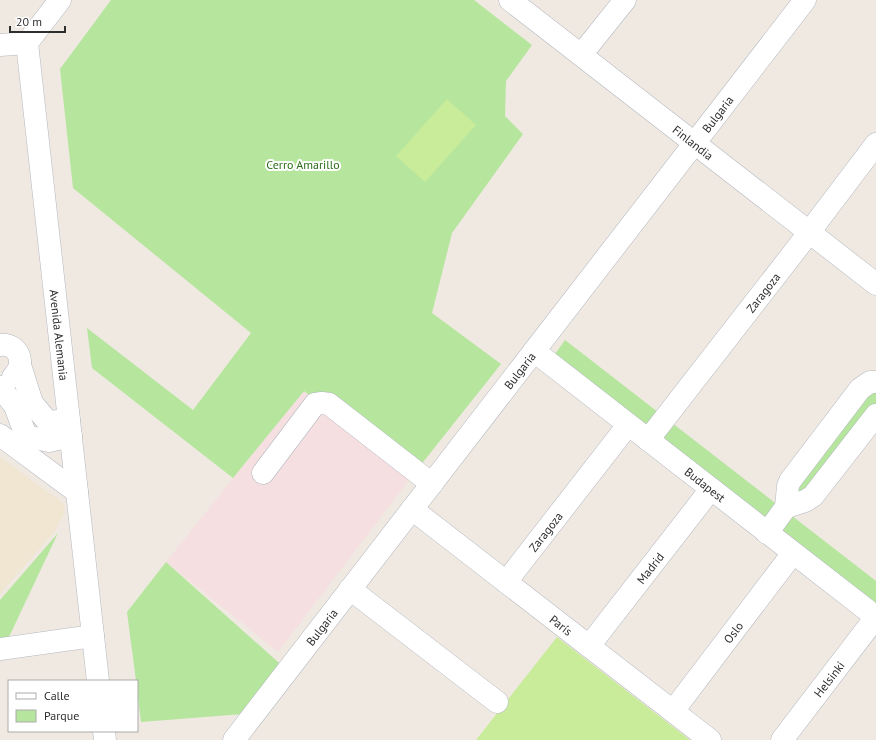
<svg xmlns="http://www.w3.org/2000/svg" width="876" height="740" font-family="'PT Sans',sans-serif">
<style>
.education{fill:#f0e6d1}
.medical{fill:#f5dfe0}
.green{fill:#b6e59e}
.pitch{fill:#c9ec9a}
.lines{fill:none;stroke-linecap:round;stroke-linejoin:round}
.minor-casing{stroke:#b4b7c1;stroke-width:23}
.minor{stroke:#fff;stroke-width:22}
.labels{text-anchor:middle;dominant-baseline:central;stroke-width:4;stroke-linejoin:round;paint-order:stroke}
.street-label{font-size:12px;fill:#2e2e2e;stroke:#fff}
.park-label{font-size:12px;fill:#2c6e1b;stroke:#fff}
</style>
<rect width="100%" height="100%" fill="#efe9e1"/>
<!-- education -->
<polygon class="education" points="0,457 63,503 65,512 55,531 0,594"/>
<!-- medical -->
<polygon class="medical" points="303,391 412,476 278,652 166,562"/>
<!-- green -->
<g class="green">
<polygon points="111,0 474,0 532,45 506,81 505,116 523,134 452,233 432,313 501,364 412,476 304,391 233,478 92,368 87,328 193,410 251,333 73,188 60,69"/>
<polygon points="565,340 876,581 876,603 555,354"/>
<polygon points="876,387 876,406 809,494 798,496 795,485 870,389"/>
<polygon points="58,533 0,656 0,600"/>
<polygon points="166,562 288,671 256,713 141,722 137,689 137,681 136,681 127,612"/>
</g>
<!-- pitch -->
<g class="pitch">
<polygon points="447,99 476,125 425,182 396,156"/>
<polygon points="557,637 690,740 476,740"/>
</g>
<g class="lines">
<!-- minor casing -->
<g class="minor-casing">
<g id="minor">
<path id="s1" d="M60,0L27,43L98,681"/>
<path id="s2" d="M510,0L876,284"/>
<polyline points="0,45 27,43"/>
<polyline points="581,55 625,0"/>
<path d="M0,345C19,343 27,364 13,377"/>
<path id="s3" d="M534,351L876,617"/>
<polyline points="20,365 32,403 48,422 69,420"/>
<polyline points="0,387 15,406 26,436 49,441 71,436"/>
<polyline points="0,435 77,492"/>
<path id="s4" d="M648,440L798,247L876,144"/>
<polyline points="263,473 315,404 322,403 329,404 432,484"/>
<polyline points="786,507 805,501 813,496 876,415"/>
<path id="s5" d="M412,509L710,740"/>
<polyline points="767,533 786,507 788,486 790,481 860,389 870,382 876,382"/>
<path id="s6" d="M506,582L628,425"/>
<polyline points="350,589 497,702"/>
<path id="s7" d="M589,646L711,489"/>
<polyline points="0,649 93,636"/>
<path id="s8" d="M673,711L793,553"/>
<polyline points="104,731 105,740"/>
<path id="s9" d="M234,740L805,0"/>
<path id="s10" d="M782,740L876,617"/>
</g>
</g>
<!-- minor -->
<use href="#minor" class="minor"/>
</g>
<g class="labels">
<!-- street labels -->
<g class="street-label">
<text stroke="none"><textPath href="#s9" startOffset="791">Bulgaria</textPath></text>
<text stroke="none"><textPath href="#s2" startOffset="232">Finlandia</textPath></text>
<text stroke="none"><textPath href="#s4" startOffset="187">Zaragoza</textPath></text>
<text stroke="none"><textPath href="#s1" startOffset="348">Avenida Alemania</textPath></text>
<text stroke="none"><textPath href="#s9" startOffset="467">Bulgaria</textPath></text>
<text stroke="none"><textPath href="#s3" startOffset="217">Budapest</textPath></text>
<text stroke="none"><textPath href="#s6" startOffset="64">Zaragoza</textPath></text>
<text stroke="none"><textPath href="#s7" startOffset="99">Madrid</textPath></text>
<text stroke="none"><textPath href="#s5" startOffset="189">París</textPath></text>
<text stroke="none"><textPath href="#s9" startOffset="143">Bulgaria</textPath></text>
<text stroke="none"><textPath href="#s8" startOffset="99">Oslo</textPath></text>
<text stroke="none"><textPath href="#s10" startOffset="77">Helsinki</textPath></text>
</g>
<!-- park labels -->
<g class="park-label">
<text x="303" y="164">Cerro Amarillo</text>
</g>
</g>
<!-- legend -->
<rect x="8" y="680" width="130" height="52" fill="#ffffff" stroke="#ababab"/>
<rect x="16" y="693" width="20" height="6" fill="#ffffff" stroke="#ababab"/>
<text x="44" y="700" font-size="12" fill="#2e2e2e">Calle</text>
<rect x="16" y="710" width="20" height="12" fill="#b6e59e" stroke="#ababab"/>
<text x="44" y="720" font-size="12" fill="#2e2e2e">Parque</text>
<!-- scale -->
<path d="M10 26v6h55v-6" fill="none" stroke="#2e2e2e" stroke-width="2"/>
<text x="16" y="26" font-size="12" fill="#2e2e2e" stroke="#ffffff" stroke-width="3" paint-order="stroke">20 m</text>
</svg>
